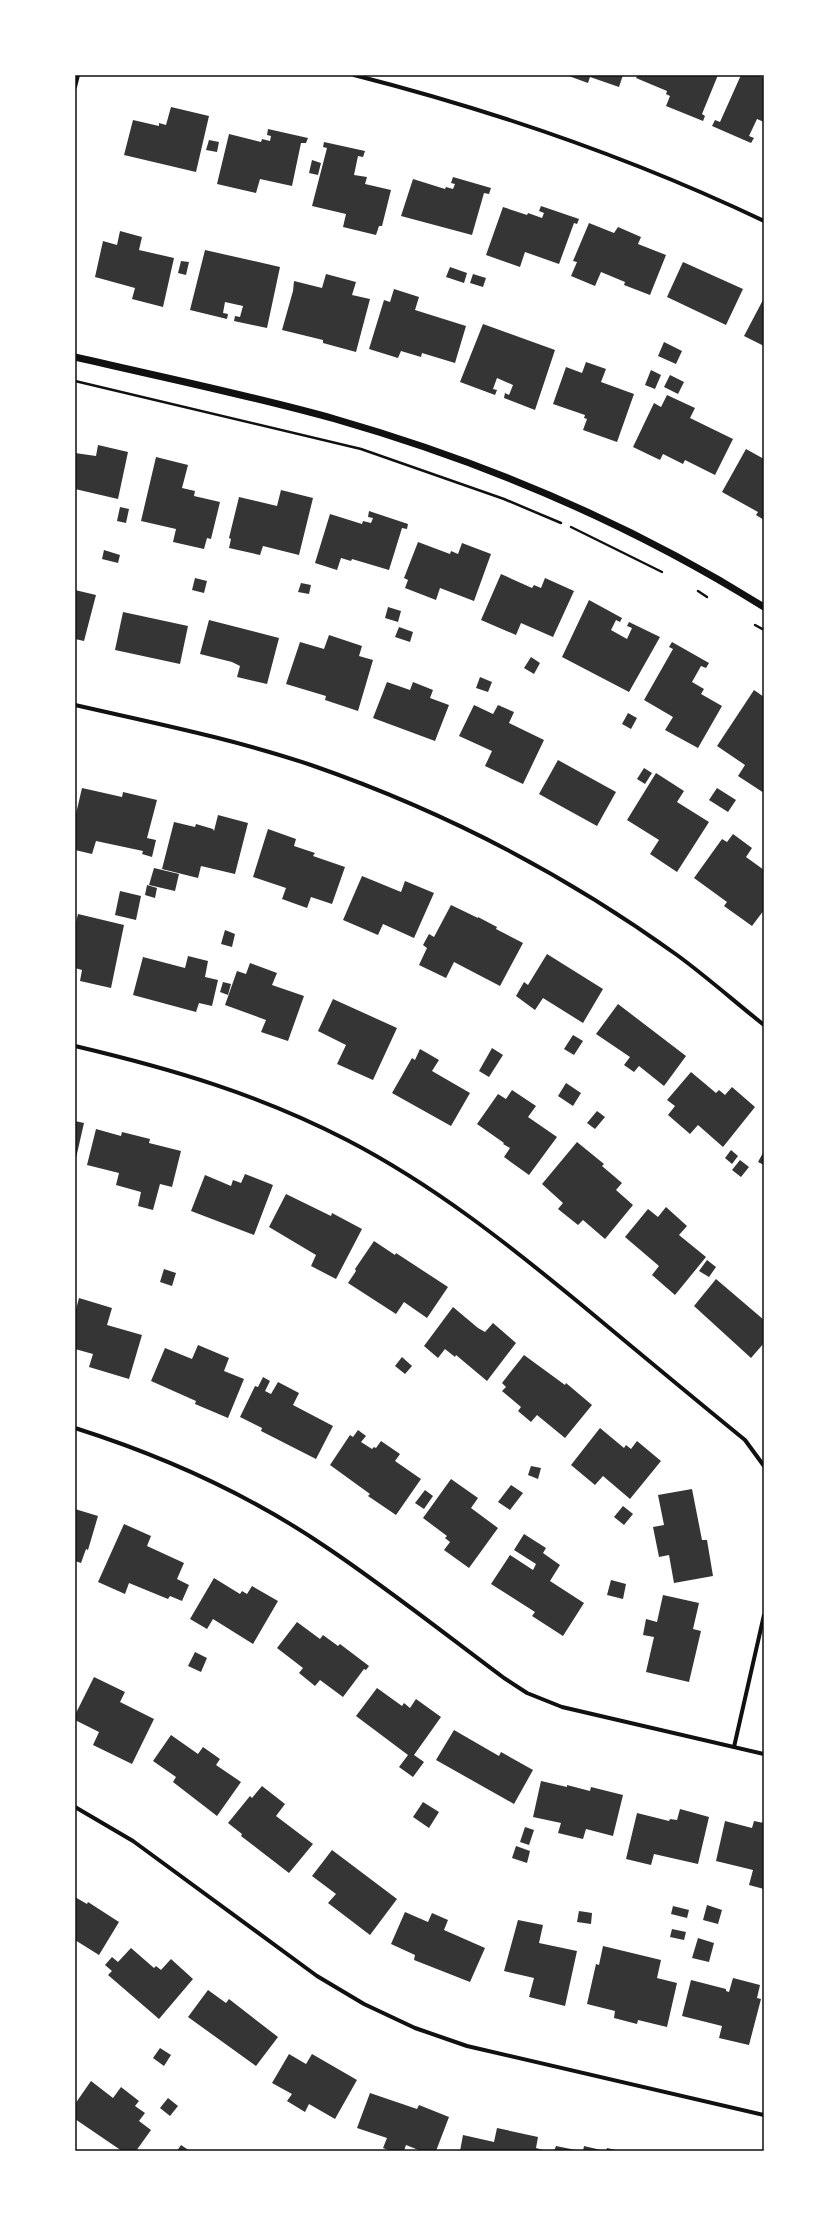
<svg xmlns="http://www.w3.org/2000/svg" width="839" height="2226" font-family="Poppins,sans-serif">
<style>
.building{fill:#353535}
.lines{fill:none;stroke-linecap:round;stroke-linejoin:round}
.path{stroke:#111;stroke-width:2.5}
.minor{stroke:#111;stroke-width:4}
.tertiary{stroke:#111;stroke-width:7}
.neatline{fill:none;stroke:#111;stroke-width:1.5}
</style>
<rect width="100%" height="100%" fill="#fff"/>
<!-- building -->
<g class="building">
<polygon points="566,75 623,75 619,87 590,77 588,83"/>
<polygon points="638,75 718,75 702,114 705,116 703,121 666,106 670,96 666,94 667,91 636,78"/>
<polygon points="741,75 758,75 764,78 764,122 757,119 749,136 754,138 751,143 712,126 715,120 720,122"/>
<polygon points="171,107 209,116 196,172 124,155 133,120 159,126 159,123 166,125"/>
<polygon points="268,129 308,138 306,143 301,143 292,186 260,179 256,193 217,184 229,134 261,142 262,139 270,141 271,136 267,135"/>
<polygon points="209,140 219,142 217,152 206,150"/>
<polygon points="324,142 365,151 363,157 358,156 354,175 367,177 365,184 391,190 382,226 379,226 376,235 343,227 346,214 312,206 327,148 323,147"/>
<polygon points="312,160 321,163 318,175 309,173"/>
<polygon points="453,177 491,188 489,194 484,193 472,235 401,216 413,179 445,189 446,187 453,189 455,184 451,183"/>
<polygon points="541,206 579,219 577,224 574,223 559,264 525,252 520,267 486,255 503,207 527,215 528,213 542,218 544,213 539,211"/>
<polygon points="589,223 614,233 618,227 641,237 638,244 666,255 650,295 624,285 625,282 601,272 595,286 571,276 577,262 573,261"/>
<polygon points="120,231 142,237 139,250 174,258 163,307 132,299 135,288 95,277 103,241 117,245"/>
<polygon points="205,250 280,267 267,328 234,321 235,316 240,317 243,306 225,302 223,313 228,314 227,319 190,310"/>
<polygon points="181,261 189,262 186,275 178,273"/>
<polygon points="683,262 743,289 726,325 667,297"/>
<polygon points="450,267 467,273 464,283 446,277"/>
<polygon points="326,274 356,282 352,295 370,299 356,352 323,343 323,340 282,330 293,291 294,281 322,288"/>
<polygon points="473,274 486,278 483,287 470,283"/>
<polygon points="394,289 419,297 415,310 466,326 455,363 422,353 421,357 401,351 398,358 369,349 384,300 390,302"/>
<polygon points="764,298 764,346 744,336"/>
<polygon points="483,324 555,350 535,410 504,398 505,393 509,395 513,385 497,378 493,389 497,390 495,395 460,382"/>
<polygon points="664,342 682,351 676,364 658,356"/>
<polygon points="586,362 606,369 601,382 634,394 617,442 583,430 587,419 584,418 585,415 553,404 566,367 582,373"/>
<polygon points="651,370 661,375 655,389 645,385"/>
<polygon points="670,375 684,382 678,394 664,387"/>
<polygon points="667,395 695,408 690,418 733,439 715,475 685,460 683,464 663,454 660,460 633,447 654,403 661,407"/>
<polygon points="98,445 128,452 118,499 75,489 75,453 96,456"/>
<polygon points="746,449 764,459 764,520 756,515 758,512 722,492"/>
<polygon points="156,457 188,465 182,488 195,491 194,496 220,502 211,539 207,538 204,549 173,542 176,529 141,521"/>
<polygon points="281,490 313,498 299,555 263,546 260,555 229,548 231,539 229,538 239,497 277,506"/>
<polygon points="120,507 129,509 126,523 117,521"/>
<polygon points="369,511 408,524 407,529 402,528 389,570 352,559 351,561 341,558 337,570 315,563 330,514 362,524 363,521 371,523 373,518 368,517"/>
<polygon points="418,542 450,554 451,551 458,554 462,543 491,554 474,601 440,588 436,600 405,588 408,580 404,578"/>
<polygon points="104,550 120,555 118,563 102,559"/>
<polygon points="501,574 532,588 534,585 541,588 545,578 574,591 553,637 521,623 516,635 481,620"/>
<polygon points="195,578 207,581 204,593 192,590"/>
<polygon points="301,583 311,585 309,594 298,592"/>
<polygon points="75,590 96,595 84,641 75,639"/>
<polygon points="589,600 622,618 620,622 616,620 611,630 627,639 632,628 627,626 629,622 660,637 629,692 562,657"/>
<polygon points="388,607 401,611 398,622 385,618"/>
<polygon points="123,612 188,626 180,664 115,650"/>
<polygon points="209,620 279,638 267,684 237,677 240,666 232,662 200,654"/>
<polygon points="399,627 413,632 410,642 395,637"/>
<polygon points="329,635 362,646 359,656 373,660 358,711 325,700 326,696 286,684 300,642 324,649"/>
<polygon points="672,642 709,663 706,668 701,666 692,682 704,689 701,694 722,706 698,748 665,730 673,717 644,700 673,649 669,647"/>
<polygon points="531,657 540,663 534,674 524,668"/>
<polygon points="480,677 492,682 488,692 476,688"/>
<polygon points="387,682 410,690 413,682 433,690 430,698 449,705 435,741 373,718"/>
<polygon points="754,690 764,697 764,793 738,776 745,765 717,746"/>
<polygon points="474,705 493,714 498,705 514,712 509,723 544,740 523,784 485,766 492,751 459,736"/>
<polygon points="628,713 637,718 631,729 622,724"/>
<polygon points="558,760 616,792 597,826 539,794"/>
<polygon points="644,768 652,773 645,784 637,779"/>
<polygon points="656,773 684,791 677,802 709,822 677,872 650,854 659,840 627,820"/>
<polygon points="82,788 122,797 123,792 157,800 147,838 156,840 152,857 142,854 143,851 96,841 92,854 75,850 75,818"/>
<polygon points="717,788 736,800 728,812 709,800"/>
<polygon points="218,815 248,823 235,874 201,866 198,878 162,869 174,822 195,827 196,824 213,829 214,831"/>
<polygon points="268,829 296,839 294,846 315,853 313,856 345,867 332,904 311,897 307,908 282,899 286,888 253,877"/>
<polygon points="733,834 752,848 746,857 764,870 764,910 752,926 724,906 727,902 694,878 722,839 727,842"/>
<polygon points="154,868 179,874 175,891 149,885"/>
<polygon points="362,876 401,892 405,881 434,893 414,938 383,924 378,935 343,920"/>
<polygon points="147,885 157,888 155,898 145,895"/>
<polygon points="120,891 141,896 136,920 115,915"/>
<polygon points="451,905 478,918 478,917 497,927 496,929 523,943 500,986 454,962 446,978 419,965 427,948 423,945 429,934 434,937"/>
<polygon points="78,914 124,925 111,988 80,981 82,970 75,968 75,926"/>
<polygon points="225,930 235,934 232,947 221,944"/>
<polygon points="547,954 603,989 583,1023 543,998 535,1010 516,996 524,982 528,985"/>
<polygon points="188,956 208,961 205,977 218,980 212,1006 199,1003 196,1012 133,995 143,957 185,968"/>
<polygon points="250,963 277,973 272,985 304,996 288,1041 261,1032 266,1020 225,1005 237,971 246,974"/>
<polygon points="223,982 231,984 228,995 220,992"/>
<polygon points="333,999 397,1028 373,1080 337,1064 346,1045 318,1031"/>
<polygon points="618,1004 686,1056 664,1086 639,1066 634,1072 624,1065 630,1057 596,1034"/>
<polygon points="573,1035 583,1041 574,1055 564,1049"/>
<polygon points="492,1048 503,1055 489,1077 479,1071"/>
<polygon points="420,1049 439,1060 432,1071 470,1093 451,1126 392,1093 412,1058 415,1060"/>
<polygon points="691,1072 716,1093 719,1090 725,1095 732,1087 755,1107 723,1147 698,1125 690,1134 668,1115 675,1106 667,1100"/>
<polygon points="566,1083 581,1093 573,1106 558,1096"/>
<polygon points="512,1090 536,1106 528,1117 557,1137 529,1175 504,1157 510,1148 503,1144 504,1143 477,1124 498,1094 506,1099"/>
<polygon points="597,1111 605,1117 595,1129 587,1123"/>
<polygon points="75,1121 84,1123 76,1158 75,1158"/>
<polygon points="96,1129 121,1136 122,1132 150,1139 149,1143 181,1151 172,1187 160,1184 153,1210 138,1206 141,1192 116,1185 119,1173 87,1165"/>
<polygon points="577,1142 604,1164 602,1166 622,1183 616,1190 633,1205 605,1239 583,1220 578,1225 558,1209 563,1203 542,1184"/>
<polygon points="731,1150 738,1156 732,1164 725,1158"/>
<polygon points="764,1151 764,1165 758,1162"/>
<polygon points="740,1160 749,1167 741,1177 732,1170"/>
<polygon points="245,1174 273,1185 254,1235 191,1211 205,1175 231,1186 233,1180 241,1183"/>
<polygon points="286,1194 331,1216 332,1213 362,1229 336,1279 311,1266 316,1255 269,1227"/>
<polygon points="666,1207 687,1226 679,1235 706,1257 675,1295 652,1275 659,1266 625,1237 648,1209 658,1217"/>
<polygon points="374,1241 395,1255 396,1253 448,1287 427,1318 404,1302 396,1314 348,1283 356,1271 355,1269"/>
<polygon points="707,1260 716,1267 709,1277 699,1271"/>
<polygon points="164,1269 176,1273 172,1286 160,1282"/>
<polygon points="716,1279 764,1320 764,1343 751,1358 694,1306"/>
<polygon points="79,1298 112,1308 107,1325 142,1335 129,1379 89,1367 93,1354 75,1349 75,1313"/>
<polygon points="453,1307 478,1328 485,1332 493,1323 516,1343 487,1381 456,1355 455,1357 445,1349 438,1358 424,1346"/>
<polygon points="198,1345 229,1358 224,1371 244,1379 228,1418 195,1404 196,1401 151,1381 165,1348 192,1359"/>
<polygon points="524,1355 565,1385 566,1383 592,1405 565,1438 537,1415 531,1422 518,1411 521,1407 502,1391 506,1387 502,1383"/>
<polygon points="402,1357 412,1366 405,1374 395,1366"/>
<polygon points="263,1377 270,1381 265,1391 271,1394 278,1382 299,1393 293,1405 333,1426 316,1459 261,1431 262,1428 240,1417 255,1386 258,1387"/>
<polygon points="600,1428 624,1448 626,1445 631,1449 637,1441 661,1461 630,1499 603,1476 595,1485 571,1465"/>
<polygon points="358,1430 366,1436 361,1442 372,1449 374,1447 376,1448 381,1441 400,1454 395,1461 421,1479 396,1515 368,1496 370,1494 330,1465 350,1435 353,1437"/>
<polygon points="531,1466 541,1468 538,1479 528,1475"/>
<polygon points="451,1479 478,1498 471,1508 498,1528 469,1568 444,1550 450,1542 445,1538 447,1536 423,1518"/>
<polygon points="511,1485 523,1493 510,1510 498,1502"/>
<polygon points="692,1489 702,1540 707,1540 713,1576 674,1583 669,1555 659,1557 653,1527 664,1525 658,1495"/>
<polygon points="425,1490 433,1496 424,1509 415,1503"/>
<polygon points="623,1506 633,1514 624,1525 614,1517"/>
<polygon points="75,1509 98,1516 88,1550 86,1549 81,1563 75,1561"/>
<polygon points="124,1524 151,1536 147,1546 184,1563 177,1579 189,1585 182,1601 170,1596 168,1599 129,1583 125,1594 98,1582"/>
<polygon points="524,1534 546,1548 543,1553 560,1565 550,1581 584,1603 563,1636 532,1616 535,1612 491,1584 510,1555 533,1570 536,1564 514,1550"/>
<polygon points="214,1578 240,1594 242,1591 247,1594 252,1586 278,1601 253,1644 213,1619 207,1629 190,1619"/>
<polygon points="611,1580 626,1584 623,1599 607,1595"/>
<polygon points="663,1595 699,1603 693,1629 701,1631 689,1682 646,1672 654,1637 643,1635 646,1619 657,1622"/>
<polygon points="297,1622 320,1639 323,1635 338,1646 340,1644 369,1666 366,1670 364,1669 343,1697 320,1680 315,1686 299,1673 303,1668 277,1648"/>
<polygon points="195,1652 207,1658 201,1672 188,1666"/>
<polygon points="94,1677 125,1692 120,1702 154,1719 132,1764 93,1745 99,1732 75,1720 75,1715"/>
<polygon points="377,1688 402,1706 404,1703 410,1708 416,1699 441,1717 414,1755 424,1762 413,1777 399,1767 408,1755 356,1716"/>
<polygon points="454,1730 499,1756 501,1752 533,1770 514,1804 436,1760"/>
<polygon points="171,1735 198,1754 203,1747 220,1759 216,1765 241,1782 217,1816 173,1782 176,1777 153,1761"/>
<polygon points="541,1781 567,1787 567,1785 590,1791 591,1787 623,1795 613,1836 586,1829 583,1839 558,1833 561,1823 533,1817"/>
<polygon points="262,1786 285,1804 276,1816 313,1844 289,1873 241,1836 242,1834 228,1823 250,1796 252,1798"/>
<polygon points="423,1802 439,1812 429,1828 413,1817"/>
<polygon points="680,1809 709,1817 698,1864 654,1854 651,1865 626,1859 637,1813 669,1821 670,1819 677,1820"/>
<polygon points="725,1821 752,1828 754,1821 764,1823 764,1889 749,1885 753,1870 716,1861"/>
<polygon points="525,1827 534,1830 529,1845 520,1842"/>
<polygon points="516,1846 530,1851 527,1863 512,1858"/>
<polygon points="332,1850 397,1899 370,1935 328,1903 336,1894 312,1876"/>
<polygon points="75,1897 87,1904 88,1902 119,1922 99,1955 75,1940"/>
<polygon points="707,1905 722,1910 718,1924 703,1920"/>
<polygon points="673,1906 689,1910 687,1918 671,1914"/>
<polygon points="579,1911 592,1913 591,1924 577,1922"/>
<polygon points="405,1912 428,1922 432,1913 448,1920 444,1930 485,1948 470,1982 414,1960 415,1955 391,1944"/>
<polygon points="518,1920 543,1925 539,1943 577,1951 565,2006 529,1997 534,1978 504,1971"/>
<polygon points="672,1929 686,1932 684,1940 670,1937"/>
<polygon points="698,1938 714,1943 709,1962 692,1958"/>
<polygon points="603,1946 661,1960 657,1978 677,1983 667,2027 638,2020 637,2024 614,2018 615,2011 587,2004 596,1964 599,1965"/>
<polygon points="131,1948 154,1968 156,1966 161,1970 171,1959 193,1979 159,2019 108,1975 112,1971 105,1965 112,1957 118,1962"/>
<polygon points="733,1978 760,1985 757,1998 761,1999 749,2045 719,2038 722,2026 682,2016 691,1980 726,1989 726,1991 729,1992"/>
<polygon points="208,1990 226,2003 229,1999 278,2037 256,2066 188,2017"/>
<polygon points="160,2048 171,2055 164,2066 153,2058"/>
<polygon points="289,2054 306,2064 312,2054 357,2080 335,2119 309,2104 305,2112 287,2101 292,2094 272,2083"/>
<polygon points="91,2081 113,2098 121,2087 139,2101 135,2106 145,2113 139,2121 151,2130 136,2151 122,2151 75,2119 75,2104"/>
<polygon points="370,2093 417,2109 419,2105 449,2117 436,2151 421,2151 406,2145 404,2151 391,2151 383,2148 387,2138 357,2128"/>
<polygon points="168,2098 178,2106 170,2116 160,2108"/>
<polygon points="497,2128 538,2137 536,2148 547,2151 460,2151 463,2135 494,2142"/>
<polygon points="181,2145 190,2151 177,2151"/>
<polygon points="556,2146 576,2150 576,2151 554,2151"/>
<polygon points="584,2146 601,2150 601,2151 583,2151"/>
<polygon points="607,2148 616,2150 616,2151 606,2151"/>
</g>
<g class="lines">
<!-- path -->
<g class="path">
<polyline points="75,381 361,449 504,499 561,523"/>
<polyline points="571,527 662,572"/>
<polyline points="698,591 707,597"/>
<polyline points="755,625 764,630"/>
</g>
<!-- minor -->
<g class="minor">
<path d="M354,75C495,111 632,158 764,221"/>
<polyline points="75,87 78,75"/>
<path d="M75,705C154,723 234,739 311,765C441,810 565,874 677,955C707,977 735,1002 764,1025"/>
<path d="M75,1046C172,1069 258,1094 347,1140C434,1185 509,1245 583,1306C637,1351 691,1396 745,1440L764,1466"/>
<path d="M75,1428C163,1456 250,1495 326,1547C387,1588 445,1634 504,1678L527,1693L562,1707L764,1754"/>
<polyline points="734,1747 764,1615"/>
<polyline points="75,1807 133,1841 317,1976 364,2004 415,2028 467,2046 764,2115"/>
</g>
<!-- tertiary -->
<path class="tertiary" d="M75,357C161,377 249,395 335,419C485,462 631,524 764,607"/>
</g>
<!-- border -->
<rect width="839" height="2226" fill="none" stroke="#ffffff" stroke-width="152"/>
<rect x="76" y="76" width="687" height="2074" class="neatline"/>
</svg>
